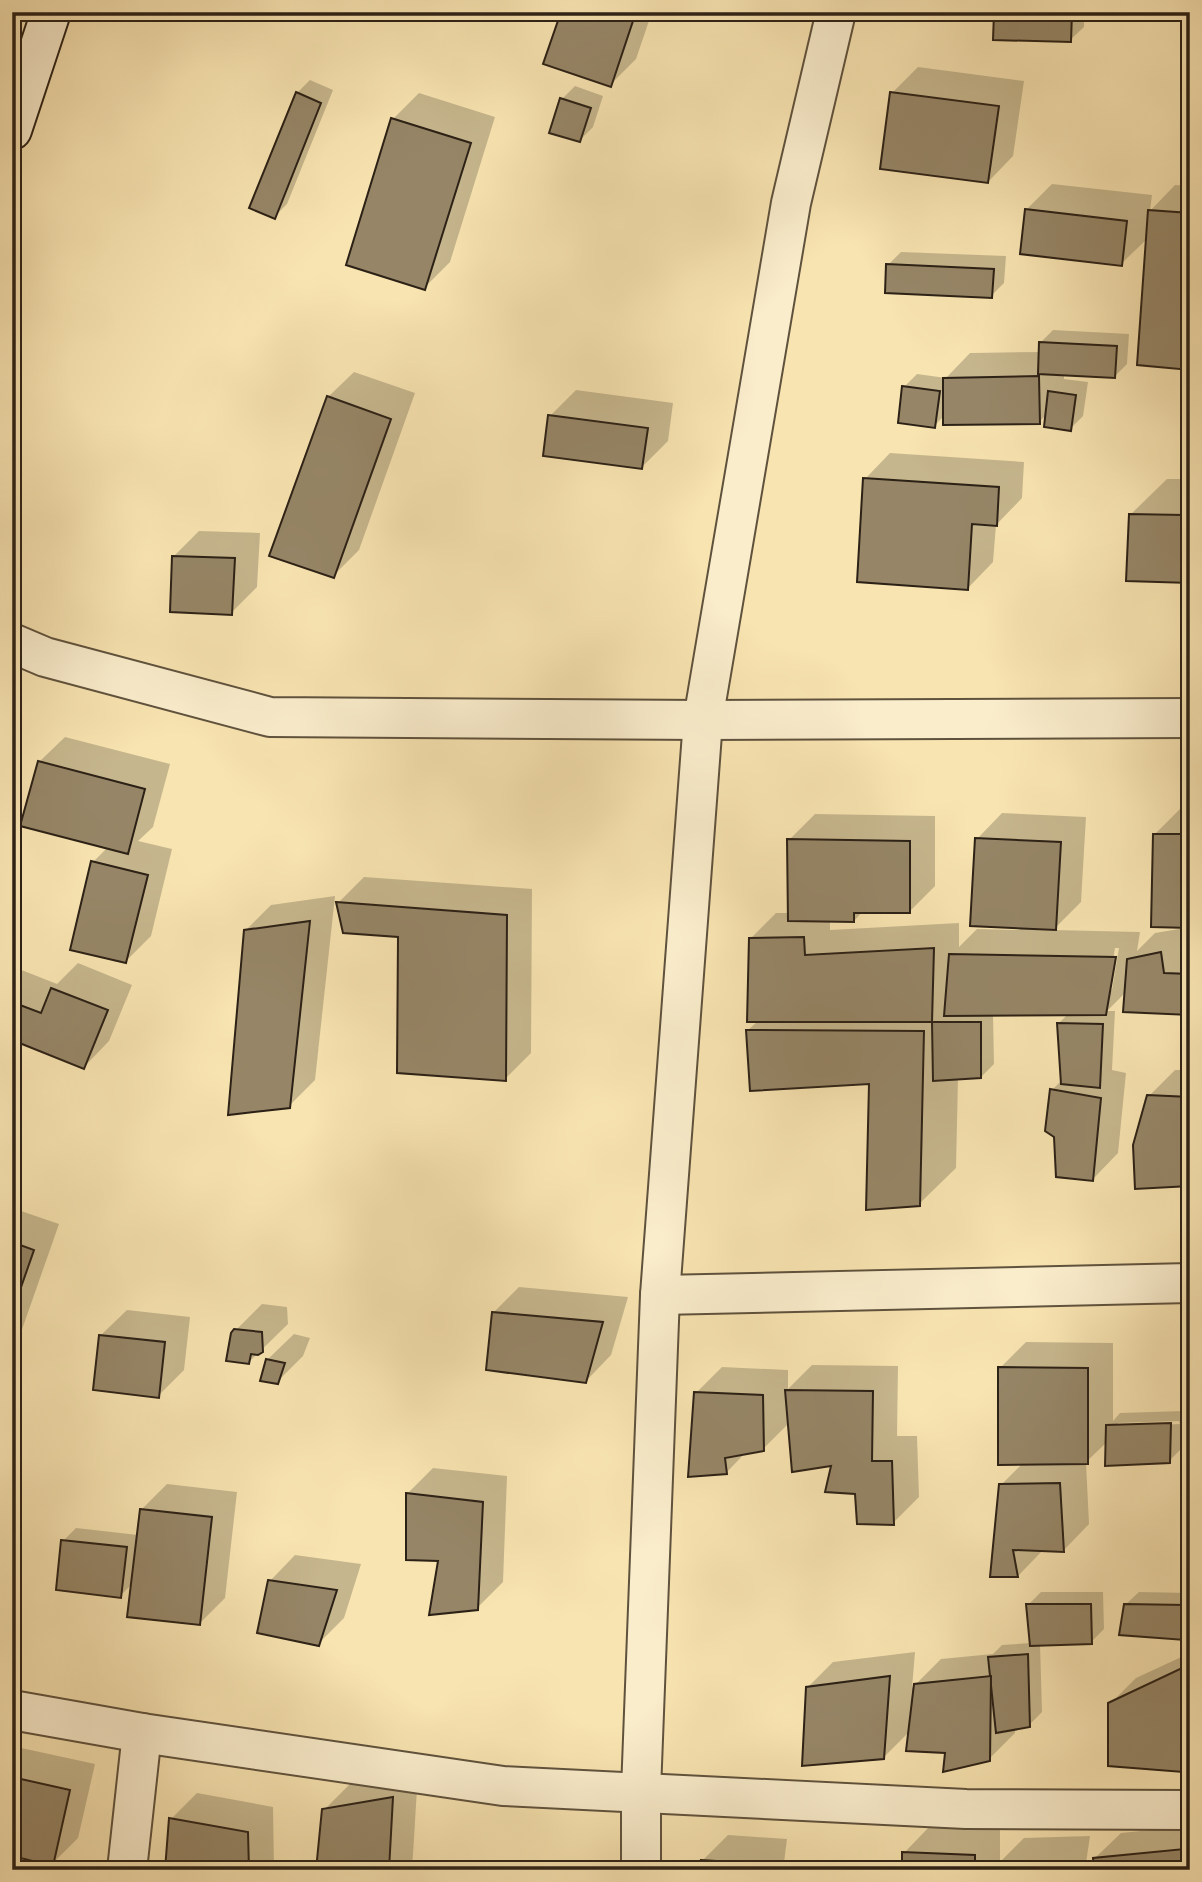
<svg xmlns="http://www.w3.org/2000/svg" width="1202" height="1882" font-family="'EB Garamond',serif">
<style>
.shadow{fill:#0003;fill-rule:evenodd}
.building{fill:#968667;stroke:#2c2116;stroke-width:2}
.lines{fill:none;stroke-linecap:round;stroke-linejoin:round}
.minor-casing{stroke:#5f523d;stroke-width:42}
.tertiary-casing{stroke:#5f523d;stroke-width:42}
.secondary-casing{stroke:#2c2116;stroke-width:42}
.minor{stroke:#faedcc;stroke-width:38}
.tertiary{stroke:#faedcc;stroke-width:38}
.secondary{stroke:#faedcc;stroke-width:38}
</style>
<rect width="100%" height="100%" fill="#f8e4b1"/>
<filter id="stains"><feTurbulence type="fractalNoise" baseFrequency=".00286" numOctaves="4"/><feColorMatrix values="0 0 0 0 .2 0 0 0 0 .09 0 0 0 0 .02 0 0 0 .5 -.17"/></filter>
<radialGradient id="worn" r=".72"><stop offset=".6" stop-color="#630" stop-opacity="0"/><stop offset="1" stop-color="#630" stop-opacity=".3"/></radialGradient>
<!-- shadow -->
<g class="shadow">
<polygon points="563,12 652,12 636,59 610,85"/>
<polygon points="996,12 1084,12 1084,27 1070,40"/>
<polygon points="918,67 1024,81 1013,156 988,182 892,93"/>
<polygon points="310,80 333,90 287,204 274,217 297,93"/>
<polygon points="575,86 603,96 593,127 580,140 562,99"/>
<polygon points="419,93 495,117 450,262 424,288 393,119"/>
<polygon points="1052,184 1152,195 1150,211 1175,185 1190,186 1190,368 1148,238 1121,264 1026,210"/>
<polygon points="901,252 1006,256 1004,283 991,296 888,265"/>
<polygon points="1053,330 1129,334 1127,364 1114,377 1064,374 1064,379 1088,382 1083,416 1070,429 1047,414 1039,422 945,415 934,426 904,387 917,374 946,378 970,353 1040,352 1040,343"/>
<polygon points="354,372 415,393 359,550 333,576 328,397"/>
<polygon points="576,390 673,403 668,441 642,467 550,416"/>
<polygon points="890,453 1024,462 1022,498 996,525 993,562 968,588 865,479"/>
<polygon points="1190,475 1190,581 1130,515 1167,479 1188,479"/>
<polygon points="199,531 260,533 257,587 231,613 174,556"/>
<polygon points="65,737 170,764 153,827 138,841 172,849 151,936 126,961 93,862 108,847 39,762"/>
<path d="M1180,809H1190V926H1186L1190,948V1014L1127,991L1107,1011H1115L1112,1070L1126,1073L1118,1153L1093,1179L1052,1090L1063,1079L1058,1024L1069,1013L993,1014L994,1064L981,1077L958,1078L956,1168L919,1204L871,1083L748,1030L758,1021L750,939L776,913H789V840L815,814L935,816V886L909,912L863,911L854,921L830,920V930L959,923V947L977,929L1020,930L977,839L1002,813L1086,817L1081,902L1053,930L1140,932L1137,951L1155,933L1185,928L1155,834ZM1115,948H1119L1112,990H1108Z"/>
<polygon points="364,877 532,889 531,1053 505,1079 399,935 338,903"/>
<polygon points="335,896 315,1080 289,1106 245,931 271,905"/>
<polygon points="78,963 132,985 109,1041 84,1067 12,1038 12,976 19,969 57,984"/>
<polygon points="1175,1070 1190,1070 1190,1183 1149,1096"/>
<polygon points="21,1211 59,1224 12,1358 12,1220"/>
<polygon points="519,1287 628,1297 611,1355 586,1381 493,1313"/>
<polygon points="262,1304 287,1307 288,1324 249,1362 236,1330"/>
<polygon points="127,1310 190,1317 184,1370 158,1396 101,1335"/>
<polygon points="294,1334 310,1338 303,1356 277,1382 268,1359"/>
<path d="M1026,1342L1113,1343V1421L1120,1413L1183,1411L1182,1448L1169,1461L1107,1442L1086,1462L1089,1524L1064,1550L1044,1549L1018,1576L1001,1485L1023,1463L1000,1368ZM1179,1421L1180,1424L1118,1427V1423Z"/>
<polygon points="812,1365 898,1366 897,1436 917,1436 919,1497 893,1523 856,1492 834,1464 789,1423 763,1449 746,1452 727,1472 696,1393 722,1367 788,1370 788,1389"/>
<polygon points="433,1468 507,1476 503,1582 477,1608 407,1494"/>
<polygon points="167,1484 237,1492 225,1598 199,1624 132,1584 120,1596 63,1541 76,1528 138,1535 141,1510"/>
<polygon points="295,1555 361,1564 344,1618 318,1644 270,1581"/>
<polygon points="1041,1592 1103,1592 1104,1629 1091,1642 1040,1644 1042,1712 1029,1725 1015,1728 1015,1733 989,1759 947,1752 910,1731 884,1757 807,1688 833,1662 915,1652 912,1688 941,1659 993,1654 1002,1645 1031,1643 1028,1605"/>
<polygon points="1139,1592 1190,1593 1190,1632 1184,1638 1125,1605"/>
<polygon points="1190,1653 1190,1763 1183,1770 1110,1704 1136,1678"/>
<polygon points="12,1746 95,1764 78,1838 56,1860 81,1863 80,1870 12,1870"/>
<polygon points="418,1773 412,1870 318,1870 324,1810 350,1784"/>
<polygon points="197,1793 273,1807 274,1870 166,1870 171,1819"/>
<polygon points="1190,1826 1190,1870 1096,1870 1095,1858 1121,1833"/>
<polygon points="929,1827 1000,1830 1000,1862 1024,1838 1090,1836 1085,1870 904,1870 904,1853"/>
<polygon points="728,1835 787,1839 783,1870 703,1870 703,1860"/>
</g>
<!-- building -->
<g class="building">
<polygon points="561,12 636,12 611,87 543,64"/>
<polygon points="994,12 1072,12 1071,42 993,40"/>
<polygon points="296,92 321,103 275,219 249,208"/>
<polygon points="890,92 999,106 988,183 880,169"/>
<polygon points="560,98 591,108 580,142 549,133"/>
<polygon points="391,118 471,143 425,290 346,265"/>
<polygon points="1025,209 1127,221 1122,266 1020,254"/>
<polygon points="1148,210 1190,213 1190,370 1137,365"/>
<polygon points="886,264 994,269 992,298 885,293"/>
<polygon points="1039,342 1117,346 1115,378 1038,374"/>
<polygon points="1039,376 1040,424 943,425 943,378"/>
<polygon points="902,386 940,391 935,428 898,423"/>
<polygon points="1048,391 1076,395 1071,431 1044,427"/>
<polygon points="327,396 391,419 334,578 269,556"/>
<polygon points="548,415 648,428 642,469 543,456"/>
<polygon points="1186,476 1190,476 1190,583 1126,581 1129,514 1184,515"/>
<polygon points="863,478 999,487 997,526 972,524 968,590 857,582"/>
<polygon points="172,556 235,558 232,615 170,612"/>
<polygon points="38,761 145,789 128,854 20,826"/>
<polygon points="1153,834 1190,834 1190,928 1151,927"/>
<polygon points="975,838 1061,842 1056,930 970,926"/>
<polygon points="787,839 910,841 910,913 854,913 854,922 788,921"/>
<polygon points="91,861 148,875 126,963 70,950"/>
<polygon points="336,902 507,915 506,1081 397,1073 398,937 343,933"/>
<polygon points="310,921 290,1108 228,1115 244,930"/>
<polygon points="804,937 805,955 934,948 932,1022 747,1022 749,938"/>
<polygon points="1161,952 1164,973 1190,974 1190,1015 1123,1012 1127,959"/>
<polygon points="949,954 1116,957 1106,1015 944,1016"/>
<polygon points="51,988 108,1010 84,1069 12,1040 12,1002 41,1013"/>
<polygon points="932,1022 981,1022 981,1078 933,1081"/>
<polygon points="1057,1023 1103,1024 1100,1088 1061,1084"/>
<polygon points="746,1030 924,1031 920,1206 866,1210 869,1084 750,1091"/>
<polygon points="1050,1089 1101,1098 1093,1181 1056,1177 1054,1137 1045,1131"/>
<polygon points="1147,1095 1190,1097 1190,1186 1135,1189 1133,1145"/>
<polygon points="12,1242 34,1250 12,1313"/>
<polygon points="492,1312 603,1322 586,1383 486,1370"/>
<polygon points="234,1329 262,1332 263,1352 258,1355 251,1354 249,1364 226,1361 231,1333"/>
<polygon points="99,1335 165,1342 159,1398 93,1390"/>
<polygon points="266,1359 285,1363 278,1384 260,1381"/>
<polygon points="998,1367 1088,1368 1088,1464 998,1465"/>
<polygon points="785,1390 873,1391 872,1461 892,1461 894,1525 857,1524 855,1494 825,1492 831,1466 792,1472"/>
<polygon points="694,1392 763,1395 764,1451 725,1458 727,1474 688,1477"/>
<polygon points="1171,1423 1170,1463 1105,1466 1106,1425"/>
<polygon points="1060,1483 1064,1552 1013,1550 1018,1577 990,1577 999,1484"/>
<polygon points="406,1493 483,1502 478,1610 429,1615 438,1561 406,1560"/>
<polygon points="140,1509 212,1517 200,1625 127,1617"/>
<polygon points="61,1540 127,1547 121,1598 56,1590"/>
<polygon points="268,1580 337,1590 319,1646 257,1633"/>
<polygon points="1026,1604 1091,1604 1092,1644 1030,1646"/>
<polygon points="1124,1604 1186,1605 1185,1640 1119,1635"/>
<polygon points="1028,1654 1030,1727 996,1733 988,1657"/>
<polygon points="1182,1668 1183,1772 1108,1766 1108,1703"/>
<polygon points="890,1676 884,1759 802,1766 806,1687"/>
<polygon points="991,1676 990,1761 943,1772 945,1753 906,1751 914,1684"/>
<polygon points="12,1777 70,1790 53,1866 12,1856"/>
<polygon points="393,1797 389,1870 316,1870 322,1809"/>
<polygon points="169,1818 248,1832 249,1870 165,1870"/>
<polygon points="1184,1849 1183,1870 1094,1870 1093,1858"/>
<polygon points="902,1852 975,1855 975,1870 902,1870"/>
<polygon points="701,1860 762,1864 761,1870 702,1870"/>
<polygon points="1066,1861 1064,1870 995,1870 996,1863"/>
</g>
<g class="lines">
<!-- minor casing -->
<g class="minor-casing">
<g id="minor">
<polyline points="660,1295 1190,1283"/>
<polyline points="12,1710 142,1733 503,1786 966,1809 1190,1810"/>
<polyline points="127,1870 142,1733"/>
<polyline points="641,1870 641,1791 660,1295 703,720 791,203 836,12"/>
</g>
</g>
<!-- tertiary casing -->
<g class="tertiary-casing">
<polyline id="tertiary" points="12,643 45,657 270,717 703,720 1190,718"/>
</g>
<!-- secondary casing -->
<g class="secondary-casing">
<polyline id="secondary" points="12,130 51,12"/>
</g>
<!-- minor -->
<use href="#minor" class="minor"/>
<!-- tertiary -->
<use href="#tertiary" class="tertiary"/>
<!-- secondary -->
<use href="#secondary" class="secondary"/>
</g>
<!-- margin -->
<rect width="1202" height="1882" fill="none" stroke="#f8e4b1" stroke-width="42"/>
<rect x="14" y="14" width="1174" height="1854" fill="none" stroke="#2c2116" stroke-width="3.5"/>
<rect x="21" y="21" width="1160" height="1840" fill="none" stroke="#2c2116" stroke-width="2"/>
<rect width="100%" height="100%" filter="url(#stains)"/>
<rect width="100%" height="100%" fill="url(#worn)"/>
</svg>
